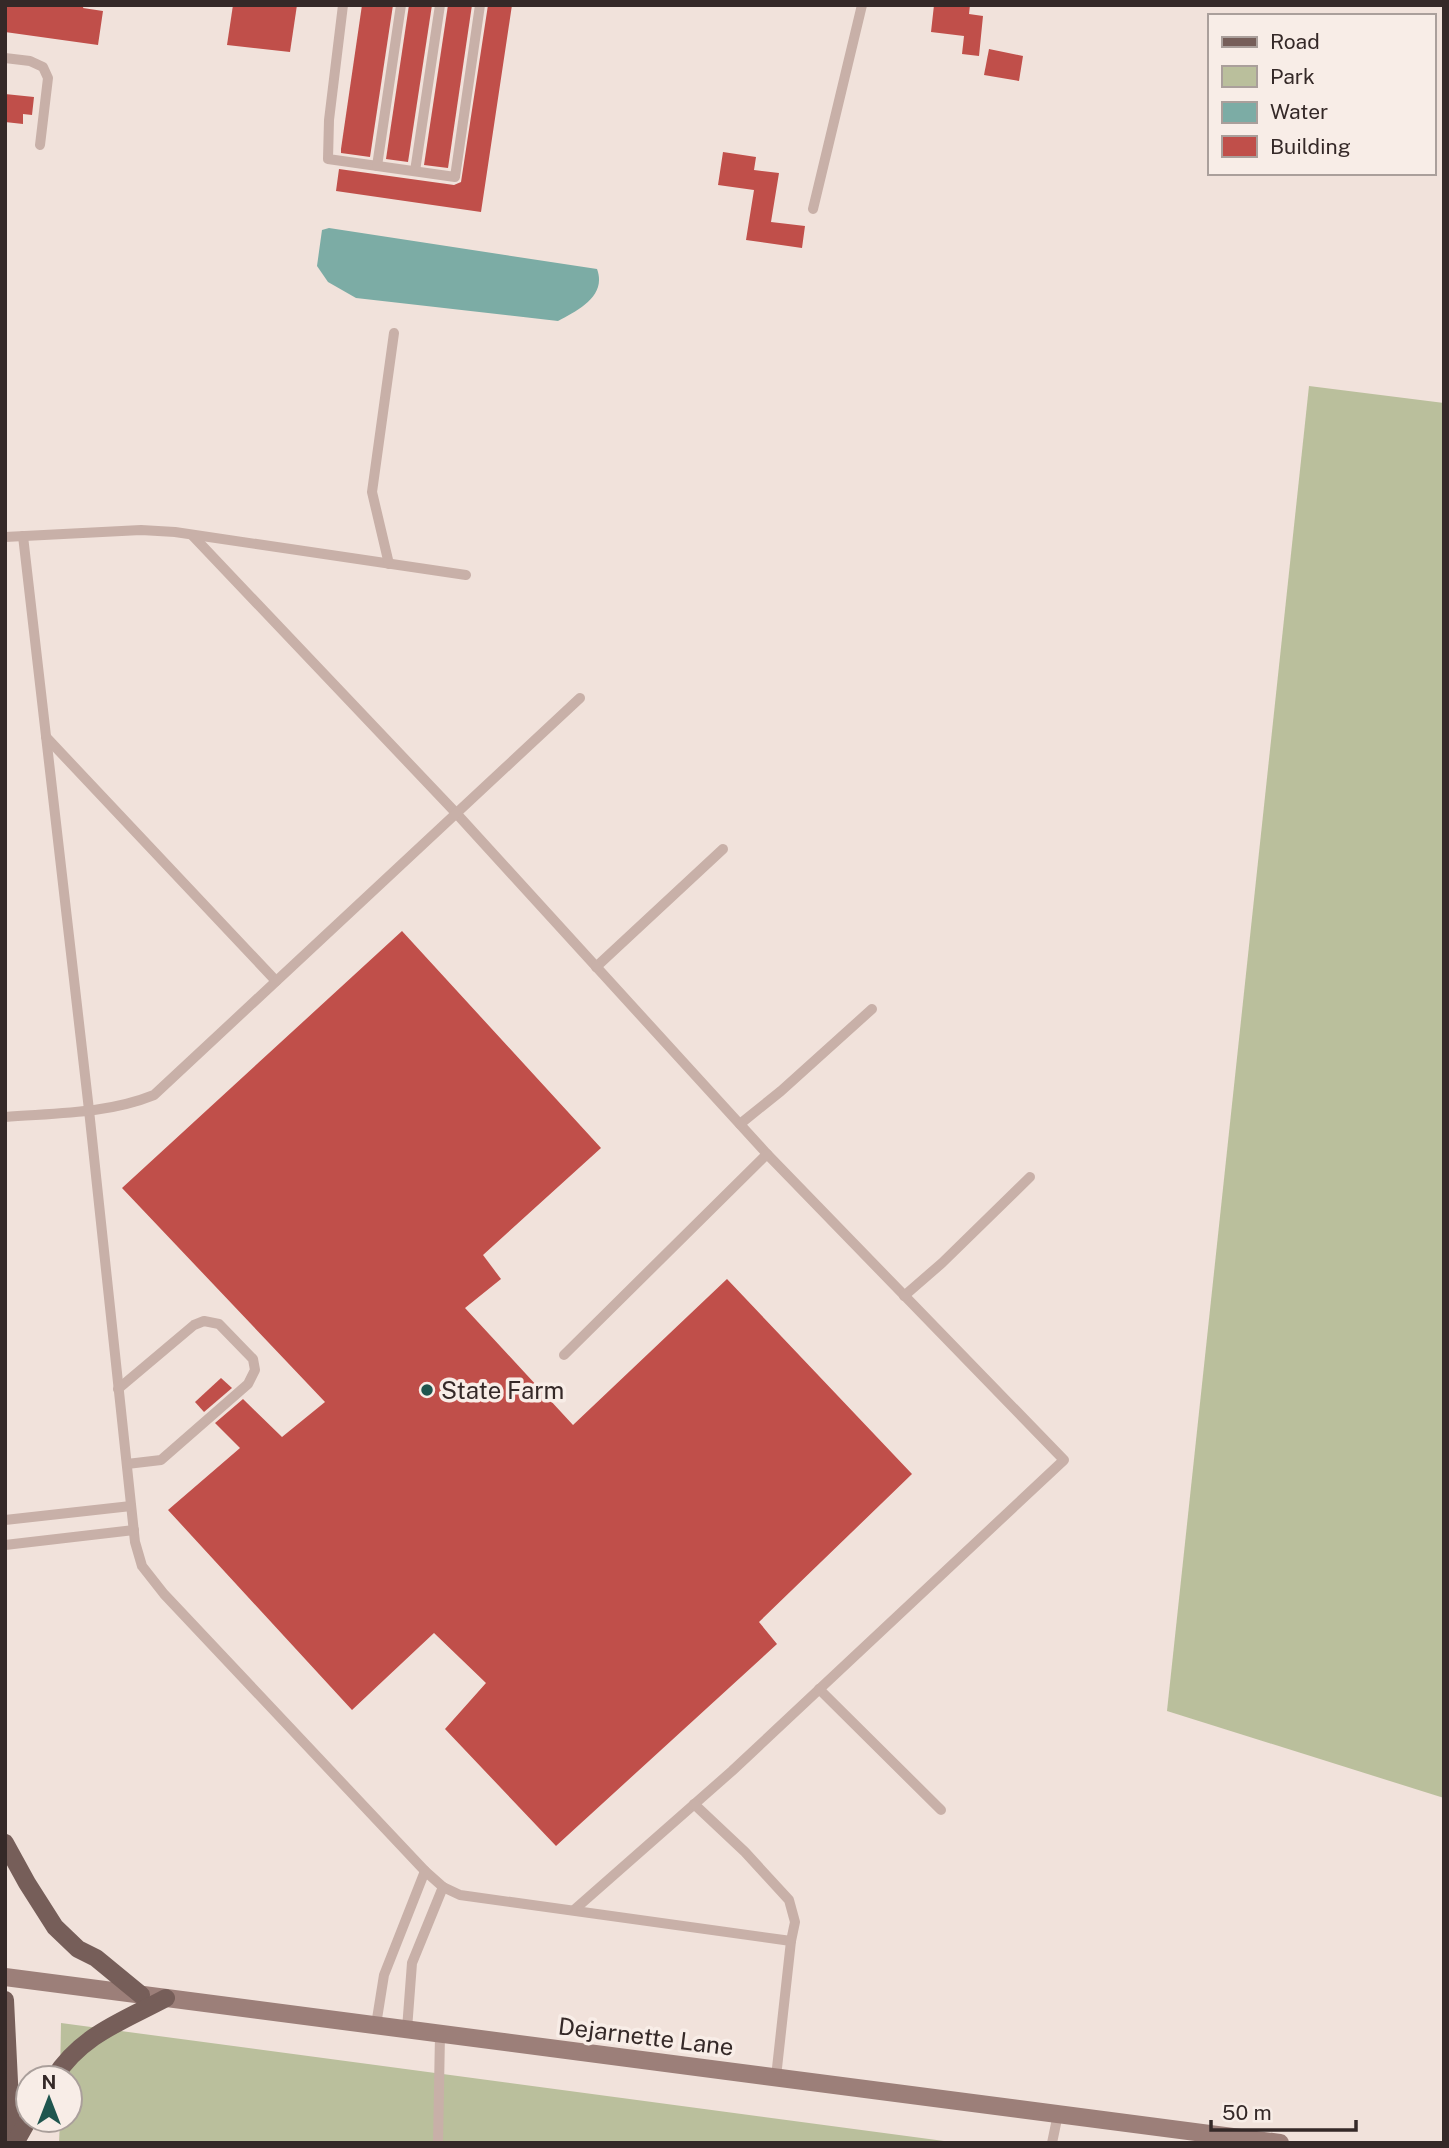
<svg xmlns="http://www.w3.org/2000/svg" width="1449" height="2148" font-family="'Public Sans',sans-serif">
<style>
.green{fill:#babf9c}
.water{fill:#7caca5}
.building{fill:#c04f4a}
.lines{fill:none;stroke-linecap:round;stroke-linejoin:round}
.lane{stroke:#c8b0a8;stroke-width:10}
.secondary{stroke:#9c7f79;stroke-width:18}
.primary{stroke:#765e59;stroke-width:18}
.poi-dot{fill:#1f554e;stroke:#f8ede7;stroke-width:2.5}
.labels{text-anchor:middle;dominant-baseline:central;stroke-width:7;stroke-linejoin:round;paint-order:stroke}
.poi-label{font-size:24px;fill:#352928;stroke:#f8ede7;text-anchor:start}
.street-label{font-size:24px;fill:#352928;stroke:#f8ede7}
</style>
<rect width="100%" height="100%" fill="#f1e2db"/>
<!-- green -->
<g class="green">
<polygon points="1309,386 1444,403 1444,1798 1167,1711"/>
<polygon points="61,2023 959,2143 59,2143 60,2120 70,2120 70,2078 60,2078"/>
</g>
<!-- water -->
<path class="water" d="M329,228L597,269C607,296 578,310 558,321L356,298L328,282L317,266L322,230Z"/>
<!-- building -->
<g class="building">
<polygon points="5,5 84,5 83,8 103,11 98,45 5,32"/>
<polygon points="233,5 297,5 290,52 227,45"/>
<polygon points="362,5 393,5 370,157 341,153 341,149"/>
<polygon points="409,5 432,5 408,162 386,159"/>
<polygon points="448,5 472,5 448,168 424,165"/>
<polygon points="488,5 512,5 481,212 336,191 339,169 454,185 461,182"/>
<polygon points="934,5 970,5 969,14 983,16 979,56 962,54 964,36 931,32"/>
<polygon points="989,49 1023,56 1019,81 984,75"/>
<polygon points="5,94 34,97 32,115 23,114 23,124 5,122"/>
<polygon points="723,152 756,157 754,170 779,173 771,222 805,226 802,248 746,240 754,190 718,185"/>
<polygon points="402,931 601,1148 483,1255 501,1279 465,1308 573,1425 727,1279 912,1474 759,1622 777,1644 556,1846 445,1729 486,1683 434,1633 352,1710 168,1510 240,1448 215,1423 243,1399 282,1437 325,1402 122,1188"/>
<polygon points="221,1378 232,1388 204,1412 195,1402"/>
</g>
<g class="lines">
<!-- lane -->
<g class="lane">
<polyline points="343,5 329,120 328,159 455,177 480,5"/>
<polyline points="5,58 30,61 43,67 48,78 40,145"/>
<polyline points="377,166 401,5"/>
<polyline points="415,171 440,5"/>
<polyline points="813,209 862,5"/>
<polyline points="192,535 456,813 767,1154 1064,1460 732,1771 574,1910"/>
<polyline points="23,536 89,1110 135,1542 142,1566 164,1594 425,1871 443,1887 460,1895 791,1941"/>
<polyline points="5,537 141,530 175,532 466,575"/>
<polyline points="389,564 372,492 394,333"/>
<polyline points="46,737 276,981"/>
<polyline points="596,967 723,849"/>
<path d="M5,1117C55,1113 107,1114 154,1095L580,698"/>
<polyline points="740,1124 781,1091 872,1009"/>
<polyline points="904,1296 942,1263 1030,1177"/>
<polyline points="564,1355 767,1154"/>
<polyline points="118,1389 194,1325 204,1321 219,1324 253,1359 255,1370 248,1384 161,1460 127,1464"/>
<polyline points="5,1520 131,1506"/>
<polyline points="5,1545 134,1530"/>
<polyline points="819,1689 941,1810"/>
<polyline points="694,1804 745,1852 789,1900 795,1922 791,1941 776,2077"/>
<polyline points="376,2025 384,1975 425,1871"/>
<polyline points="407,2029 412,1963 443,1887"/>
<polyline points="438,2143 440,2034"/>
<polyline points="1052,2143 1058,2114"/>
</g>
<!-- secondary -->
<polyline class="secondary" points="5,1977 1280,2143"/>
<!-- primary -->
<g class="primary">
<polyline points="5,1843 27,1883 55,1927 78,1949 96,1958 141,1995"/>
<polyline points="5,2000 12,2143"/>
<path d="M54,2078C81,2035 123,2021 166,1998"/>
<polyline points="15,2143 28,2120"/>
</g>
</g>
<!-- markers -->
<circle class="poi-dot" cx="427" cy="1390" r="7"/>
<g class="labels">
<!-- poi labels -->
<g class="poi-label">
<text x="441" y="1390">State Farm</text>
</g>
<!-- street labels -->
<g class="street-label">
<text transform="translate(646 2036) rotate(7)">Dejarnette Lane</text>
</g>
</g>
<!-- border -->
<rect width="1449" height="2148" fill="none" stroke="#352928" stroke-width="14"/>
<!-- legend -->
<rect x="1208" y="14" width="228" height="161" fill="#f8ede7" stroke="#aa9f9b" stroke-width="2"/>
<rect x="1222" y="37" width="35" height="10" fill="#765e59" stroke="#aa9f9b" stroke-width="2"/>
<text x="1270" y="49" font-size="21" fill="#352928">Road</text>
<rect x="1222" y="66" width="35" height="21" fill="#babf9c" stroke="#aa9f9b" stroke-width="2"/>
<text x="1270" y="84" font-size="21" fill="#352928">Park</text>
<rect x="1222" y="102" width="35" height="21" fill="#7caca5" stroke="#aa9f9b" stroke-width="2"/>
<text x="1270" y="119" font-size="21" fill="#352928">Water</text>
<rect x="1222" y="136" width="35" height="21" fill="#c04f4a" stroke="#aa9f9b" stroke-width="2"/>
<text x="1270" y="154" font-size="21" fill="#352928">Building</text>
<!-- north arrow -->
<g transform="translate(49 2099)"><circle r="33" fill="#f8ede7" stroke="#aa9f9b" stroke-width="2"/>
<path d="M0-5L12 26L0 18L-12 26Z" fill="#1f554e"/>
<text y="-10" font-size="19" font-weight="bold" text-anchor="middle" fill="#352928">N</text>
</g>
<!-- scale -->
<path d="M1211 2120v10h145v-10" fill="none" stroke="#352928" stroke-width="3.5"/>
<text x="1222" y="2120" font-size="21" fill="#352928" stroke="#f8ede7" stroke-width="5" paint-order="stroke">50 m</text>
</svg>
